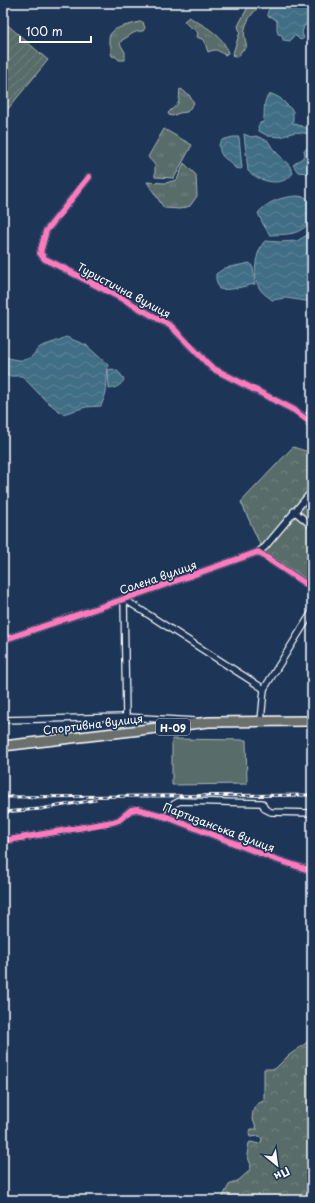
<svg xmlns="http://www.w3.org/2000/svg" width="315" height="1203" font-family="'Playpen Sans',sans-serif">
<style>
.grass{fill:url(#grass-tufts);stroke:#acb6b4}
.forest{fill:url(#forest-crowns);stroke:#acb6b4}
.garden{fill:url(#garden-furrows);stroke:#acb6b4}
.pitch{fill:#586d69;stroke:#acb6b4}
.water{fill:url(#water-waves);stroke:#8da8b6}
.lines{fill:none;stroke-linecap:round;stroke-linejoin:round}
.minor-casing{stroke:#fff;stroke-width:8}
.tertiary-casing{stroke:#fff;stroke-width:10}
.primary-casing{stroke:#fff;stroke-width:12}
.minor{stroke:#1d3557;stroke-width:5.5}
.tertiary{stroke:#1d3557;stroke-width:7}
.primary{stroke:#6c706d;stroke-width:9}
.rail-casing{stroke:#fff;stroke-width:3}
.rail{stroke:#1d3557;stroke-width:1.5;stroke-dasharray:4.5;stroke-linecap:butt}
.cycleway-casing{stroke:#1d3557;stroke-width:8}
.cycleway{stroke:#fd7abc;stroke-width:6}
.labels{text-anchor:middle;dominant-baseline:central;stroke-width:3.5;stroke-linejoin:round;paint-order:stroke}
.shield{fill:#1d3557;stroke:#bbc2cd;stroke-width:1}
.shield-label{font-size:10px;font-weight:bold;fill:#fff}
.street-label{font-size:11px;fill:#fff;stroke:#1d3557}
</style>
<defs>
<pattern id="grass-tufts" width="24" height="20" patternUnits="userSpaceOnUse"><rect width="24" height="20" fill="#586d69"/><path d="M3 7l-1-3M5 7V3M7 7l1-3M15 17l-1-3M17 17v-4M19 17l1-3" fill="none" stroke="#718380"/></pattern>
<pattern id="forest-crowns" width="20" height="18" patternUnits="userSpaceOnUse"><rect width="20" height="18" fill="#586d69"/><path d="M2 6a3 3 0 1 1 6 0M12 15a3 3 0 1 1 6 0" fill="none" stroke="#718380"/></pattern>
<pattern id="garden-furrows" width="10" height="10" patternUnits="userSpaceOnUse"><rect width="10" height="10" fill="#586d69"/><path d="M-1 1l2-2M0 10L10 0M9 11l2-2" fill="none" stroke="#718380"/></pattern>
<pattern id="water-waves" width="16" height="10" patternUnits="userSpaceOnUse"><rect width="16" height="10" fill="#416e86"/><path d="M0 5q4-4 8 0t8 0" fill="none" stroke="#5e8498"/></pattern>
</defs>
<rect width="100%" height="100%" fill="#1d3557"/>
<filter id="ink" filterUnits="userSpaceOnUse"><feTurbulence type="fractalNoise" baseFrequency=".025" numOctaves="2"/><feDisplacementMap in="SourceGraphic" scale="8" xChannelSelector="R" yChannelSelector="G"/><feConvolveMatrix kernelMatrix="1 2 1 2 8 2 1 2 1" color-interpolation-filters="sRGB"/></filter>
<g filter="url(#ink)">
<!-- grass -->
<g class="grass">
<path d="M250,3H264C253,11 242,24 245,39C246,43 247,44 246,48L241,51C240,55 239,57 234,57L233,53L240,32L238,26Z"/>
<path d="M189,17C204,26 224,35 228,53L225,55C217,51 218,48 208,52L204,40L197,37L198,33C194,28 188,27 184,21Z"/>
<path d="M139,22H143L145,28L143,31C132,31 131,36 122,40L120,44L125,52V60H119L116,57L112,56C110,51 111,51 111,47C111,45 109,42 109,41C108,26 129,26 139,22Z"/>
<path d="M180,89C184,90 185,93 189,95L194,103L187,112L179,113L172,116L169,115L168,113C172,108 179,106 179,99C180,95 179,93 180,89Z"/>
<polygon points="164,129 192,145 174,178 155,177 155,165 148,157"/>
<polygon points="184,163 196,175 197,196 190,206 180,209 164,208 147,182 165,183 177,180"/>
</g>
<!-- forest -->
<g class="forest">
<polygon points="293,447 312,453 312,583 263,551 241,502"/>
<path d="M312,1036V1200H260L255,1198L253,1200H221L229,1185L239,1180L249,1171L251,1165L247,1155L249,1143L251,1142L259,1144L261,1142L262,1139L260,1136L250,1137L249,1134L251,1129H257L254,1122L252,1120C253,1110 253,1104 264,1101V1069H275L288,1056L306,1043Z"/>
</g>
<!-- garden -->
<polygon class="garden" points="3,21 48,60 3,115"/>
<!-- pitch -->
<polygon class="pitch" points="172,739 246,740 247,784 172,785"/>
<!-- water -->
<g class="water">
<path d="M312,3V22L304,26L302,33L304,38L303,39L300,40L296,36H293L290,41L283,40L282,35L278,34L277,30V21L272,17L268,16C263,0 302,3 312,3Z"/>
<path d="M272,94L280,98L293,111V123L309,129L311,134L295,132L281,137L268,136L259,131L258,127L260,123L263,122C266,113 261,97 272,94Z"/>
<path d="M244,134L251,137L256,136L268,141L273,149L289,165L293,173C283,188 260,182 248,171Z"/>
<path d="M233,137H239L242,168L241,169L235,168C228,157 220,161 219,144L222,140Z"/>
<polygon points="312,146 312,177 307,173 298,172 293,165 305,156 304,150"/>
<path d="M297,196L305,197L312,204V220C299,236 288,234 270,235L263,224L258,213C268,201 282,197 297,196Z"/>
<path d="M312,232V302L286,298L272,300C268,296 263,294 260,289C252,278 255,251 265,241L280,242L297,241Z"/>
<path d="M250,263L253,268L255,284C243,286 232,291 219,289L216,279V274L225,268Z"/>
<path d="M66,337L86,345L108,365L106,393L101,406L86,407L63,414L45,400L22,376H3V356C11,359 23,363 31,357C35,354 37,348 42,346C51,343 58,341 66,337Z"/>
<path d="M112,369C119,371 121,374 124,380C120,386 116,388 109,389L108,370Z"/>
</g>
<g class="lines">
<!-- minor casing -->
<g class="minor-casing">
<g id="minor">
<polyline points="89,177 46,231 40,253 45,259 61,267 123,299 171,326 212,368 294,410 309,421"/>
<polyline points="294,511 312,526"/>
<polyline points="258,552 265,547 312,491"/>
<polyline points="124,599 264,689"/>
<polyline points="124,599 126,717"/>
<polyline points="3,640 124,599 258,552 312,588"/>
<polyline points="3,720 126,717 195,721"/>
<polyline points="261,721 264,689 312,612"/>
<polyline points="167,817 174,804 180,801 262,803 265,809 271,812 312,813"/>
<polyline points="3,841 113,822 119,820 131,810 137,809 167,817 275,859 312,871"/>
</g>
</g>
<!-- tertiary casing -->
<g class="tertiary-casing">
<polyline id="tertiary" points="312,410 309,421 312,424"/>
</g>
<!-- primary casing -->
<g class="primary-casing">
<polyline id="primary" points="3,746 209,722 312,721"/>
</g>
<!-- minor -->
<use href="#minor" class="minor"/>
<!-- tertiary -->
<use href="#tertiary" class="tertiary"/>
<!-- primary -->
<use href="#primary" class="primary"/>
<!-- rail casing -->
<g class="rail-casing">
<g id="rail">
<polyline points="3,797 312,795"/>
<polyline points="3,812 40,809 95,800"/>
</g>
</g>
<!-- rail -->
<use href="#rail" class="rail"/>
<!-- cycleway casing -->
<g class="cycleway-casing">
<g id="cycleway">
<polyline points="89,177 46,231 40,253 45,259 61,267 123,299 171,326 212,368 294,410 312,424"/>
<polyline points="3,640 124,599 258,552 312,588"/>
<polyline points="3,841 113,822 119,820 131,810 137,809 167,817 275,859 312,871"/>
</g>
</g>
<!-- cycleway -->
<use href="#cycleway" class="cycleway"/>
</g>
</g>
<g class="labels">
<!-- shield labels -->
<rect class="shield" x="156" y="719" width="34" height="16" rx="3"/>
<g class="shield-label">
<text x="173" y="727">Н-09</text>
</g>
<!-- street labels -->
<g class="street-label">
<text transform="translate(124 290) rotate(28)">Туристична вулиця</text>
<text transform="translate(158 577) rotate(-19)">Солена вулиця</text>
<text transform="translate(93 724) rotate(-7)">Спортивна вулиця</text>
<text transform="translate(219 827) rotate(21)">Партизанська вулиця</text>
</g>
</g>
<!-- margin -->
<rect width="315" height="1203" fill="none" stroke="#1d3557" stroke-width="16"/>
<rect x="8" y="8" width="299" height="1187" fill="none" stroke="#fff" stroke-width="1.5" filter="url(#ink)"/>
<!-- north arrow -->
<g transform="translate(277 1165) rotate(151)" stroke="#1d3557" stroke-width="3" paint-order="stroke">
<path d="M0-3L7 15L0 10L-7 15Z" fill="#ffffff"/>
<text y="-6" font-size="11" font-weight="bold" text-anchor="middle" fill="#ffffff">Пн</text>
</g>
<!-- scale -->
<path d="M20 36v6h71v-6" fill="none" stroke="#ffffff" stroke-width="2"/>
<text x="26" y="36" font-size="12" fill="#ffffff" stroke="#1d3557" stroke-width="3" paint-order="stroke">100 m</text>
</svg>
